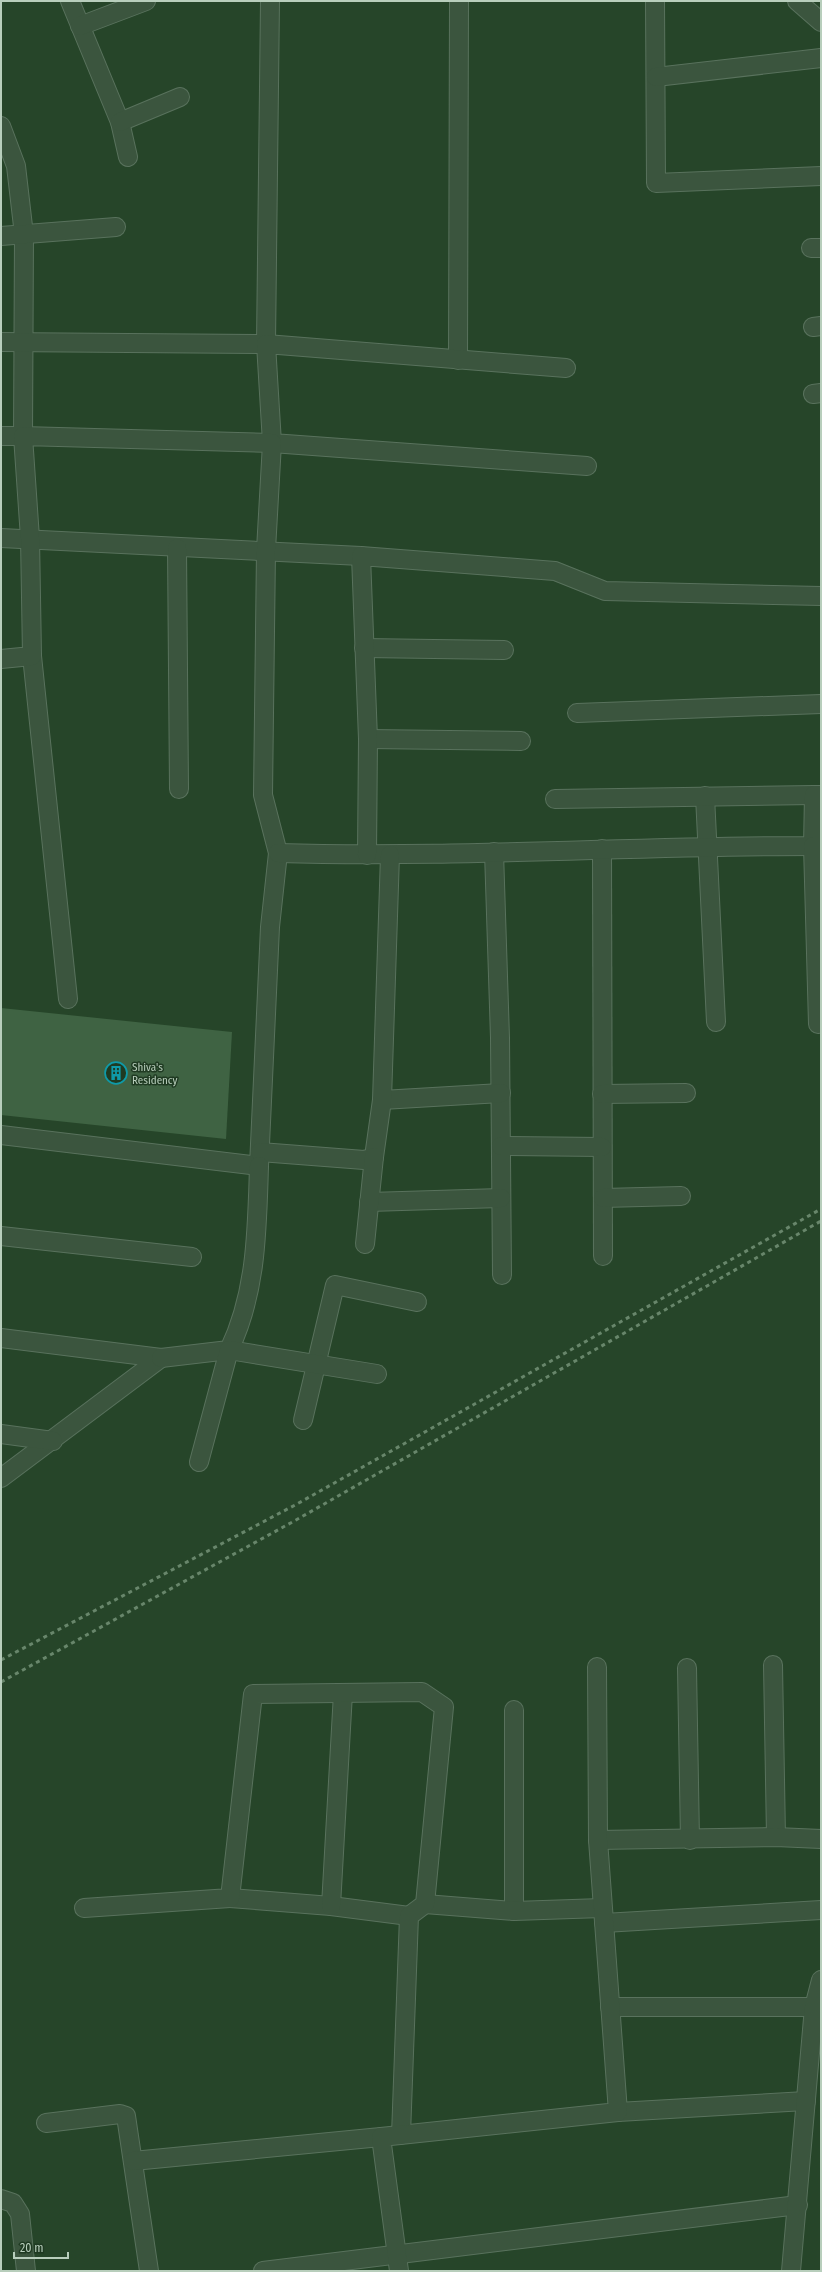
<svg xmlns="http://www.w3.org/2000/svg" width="822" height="2272" font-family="'Fira Sans Condensed',sans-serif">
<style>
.building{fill:#3f6343}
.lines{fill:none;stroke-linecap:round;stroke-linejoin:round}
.street-casing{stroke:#59725d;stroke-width:20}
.street{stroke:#3b553e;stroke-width:18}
.rail{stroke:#68866b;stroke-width:3;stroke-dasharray:4 4;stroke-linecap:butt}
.labels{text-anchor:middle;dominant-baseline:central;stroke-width:3;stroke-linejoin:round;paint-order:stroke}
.poi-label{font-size:11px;fill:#b8cebc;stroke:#1f3a22;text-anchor:start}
</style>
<rect width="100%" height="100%" fill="#264529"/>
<!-- building -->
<polygon class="building" points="1,1008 232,1032 226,1139 1,1115"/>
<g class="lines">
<!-- street casing -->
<g class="street-casing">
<g id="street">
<polyline points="70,1 120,122 128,157"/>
<polyline points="655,1 656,183 821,176"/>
<polyline points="797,1 821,22"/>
<polyline points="80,26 146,1"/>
<polyline points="656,77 821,58"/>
<polyline points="120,122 180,97"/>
<polyline points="1,126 16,166 24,235 23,436 1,436"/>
<polyline points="1,236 116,227"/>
<polyline points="811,248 821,248"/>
<polyline points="813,327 821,326"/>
<polyline points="1,342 266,344 270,1"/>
<polyline points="458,360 459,1"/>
<polyline points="566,368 266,344 272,443 587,466"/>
<polyline points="813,394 821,393"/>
<polyline points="1,538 361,556"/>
<polyline points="177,548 179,789"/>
<polyline points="364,648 504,650"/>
<polyline points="32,656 68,999"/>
<polyline points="1,659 32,656 30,538 23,436 272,443 266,550 263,795 278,853 270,927 259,1166 1,1135"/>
<polyline points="577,713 821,704"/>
<polyline points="368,739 521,741"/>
<polyline points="705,796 716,1022"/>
<polyline points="555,799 814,795"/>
<polyline points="602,849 603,1256"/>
<polyline points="494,852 500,1038 502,1275"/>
<path d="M278,853C456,858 635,846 813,846L814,795H821"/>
<polyline points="367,855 368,739 361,556 555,571 605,591 821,596"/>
<polyline points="818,1024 813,846 821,846"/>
<polyline points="602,1094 686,1093"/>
<polyline points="382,1100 501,1093"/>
<polyline points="501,1146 602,1147"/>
<polyline points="260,1152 364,1160 374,1157 382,1100 390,855"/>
<polyline points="603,1198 681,1196"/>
<polyline points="369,1202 501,1198"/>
<polyline points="1,1236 192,1257"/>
<polyline points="365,1244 374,1157"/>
<polyline points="1,1338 161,1358 1,1478"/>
<path d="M161,1358L229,1350C257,1292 257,1228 259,1166"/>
<polyline points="303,1420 335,1285 417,1302"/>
<polyline points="1,1434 53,1441"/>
<polyline points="199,1462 229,1350 377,1374"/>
<polyline points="773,1665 776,1837"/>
<polyline points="687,1668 690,1840"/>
<polyline points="514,1710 514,1911"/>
<polyline points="598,1840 776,1837 821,1839"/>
<polyline points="230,1898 331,1906 409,1916"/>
<polyline points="425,1904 514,1911 602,1908"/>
<polyline points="331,1906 343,1693"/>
<polyline points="84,1908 230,1898 253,1694 422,1692 444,1707 425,1904 409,1916 401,2135"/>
<polyline points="604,1923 821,1910"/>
<polyline points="610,2007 814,2007"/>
<polyline points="618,2112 806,2101"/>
<polyline points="46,2123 120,2114 126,2116 149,2271"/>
<polyline points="133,2161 381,2137"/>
<polyline points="1,2199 13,2203 20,2214 26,2271"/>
<polyline points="263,2271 798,2205"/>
<polyline points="399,2271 381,2137 618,2112 598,1840 597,1667"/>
<polyline points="791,2271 814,2007 821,1980"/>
</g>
</g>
<!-- street -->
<use href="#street" class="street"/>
<!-- rail -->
<g class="rail">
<polyline points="1,1660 297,1504 821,1209"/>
<polyline points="1,1682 296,1520 821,1221"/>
</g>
</g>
<!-- icons -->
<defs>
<g id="building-ring" transform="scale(1.15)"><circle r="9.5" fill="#1f3a22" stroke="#0f9aa8" stroke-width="1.5"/><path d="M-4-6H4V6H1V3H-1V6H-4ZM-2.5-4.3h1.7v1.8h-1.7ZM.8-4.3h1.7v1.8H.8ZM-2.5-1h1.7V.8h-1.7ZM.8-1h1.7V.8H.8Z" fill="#0f9aa8"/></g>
</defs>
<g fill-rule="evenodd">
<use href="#building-ring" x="116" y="1073"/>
</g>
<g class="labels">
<!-- poi labels -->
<g class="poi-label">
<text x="132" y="1067">Shiva's<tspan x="132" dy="13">Residency</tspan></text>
</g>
</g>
<!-- border -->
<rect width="822" height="2272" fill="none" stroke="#b8cebc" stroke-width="4"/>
<!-- scale -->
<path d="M14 2252v6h54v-6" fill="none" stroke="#b8cebc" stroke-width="2"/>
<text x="20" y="2252" font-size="12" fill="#b8cebc" stroke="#1f3a22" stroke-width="3" paint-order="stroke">20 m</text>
</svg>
